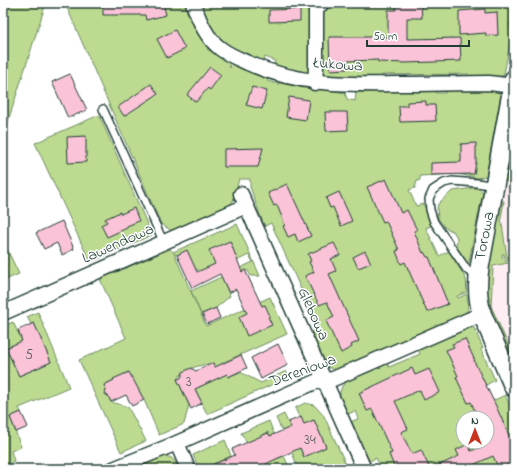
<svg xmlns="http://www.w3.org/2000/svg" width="517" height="472" font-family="'Indie Flower',sans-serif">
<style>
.built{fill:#feedf3}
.green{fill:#bdda91;stroke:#6e8c62;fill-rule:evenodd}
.building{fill:#fbc3d8;stroke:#1f3d34}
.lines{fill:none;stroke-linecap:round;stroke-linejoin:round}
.service-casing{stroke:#1f3d34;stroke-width:10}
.minor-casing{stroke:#1f3d34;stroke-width:17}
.tertiary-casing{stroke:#1f3d34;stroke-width:21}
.service{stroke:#fff;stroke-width:7}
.minor{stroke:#fff;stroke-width:14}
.tertiary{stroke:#fff;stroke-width:18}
.labels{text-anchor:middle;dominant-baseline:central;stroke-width:3;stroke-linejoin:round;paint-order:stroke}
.number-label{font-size:14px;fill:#565e5d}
.street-label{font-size:16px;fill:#1f3d34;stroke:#fff}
</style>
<rect width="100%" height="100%" fill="#fff"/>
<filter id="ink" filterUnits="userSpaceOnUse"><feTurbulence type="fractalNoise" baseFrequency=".025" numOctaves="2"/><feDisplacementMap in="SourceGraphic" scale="8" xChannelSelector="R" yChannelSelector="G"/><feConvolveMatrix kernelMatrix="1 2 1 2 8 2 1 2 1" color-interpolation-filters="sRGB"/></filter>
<g filter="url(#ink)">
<!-- built -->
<polygon class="built" points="514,174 514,358 491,306 493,250 505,179 506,180 507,175"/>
<!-- green -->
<g class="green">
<polygon points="3,3 46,3 3,137"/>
<polygon points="65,3 184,3 190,21 194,20 210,46 207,49 231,63 229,66 230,68 233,64 269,76 267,81 279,84 281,80 345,93 347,99 355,101 356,92 436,91 436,93 445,93 445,90 471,88 496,91 501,95 486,176 478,178 457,174 420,176 420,180 417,181 415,188 409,190 416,206 423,204 428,212 431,226 426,228 439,256 449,251 466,279 467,292 457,296 458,298 467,294 468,311 461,316 340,370 332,369 325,366 310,332 319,329 271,223 265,226 263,223 250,187 250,179 239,179 233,201 228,207 172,231 161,224"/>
<polygon points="198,3 313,3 308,9 309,21 311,21 313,68 308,75 273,67 275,61 265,57 262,63 234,51 213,34"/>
<path d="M376,3H413L414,6C442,0 484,3 514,3L513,23H510L509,25L513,26L504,75L498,77H468V74L382,75V79H341L322,75L320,13L328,5Z"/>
<polygon points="99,115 152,235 90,262 35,143"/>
<polygon points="514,138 514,189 506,181"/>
<polygon points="473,188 479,189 483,192 468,266 458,252 456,246 457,238 454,232 444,227 438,218 437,209 438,204 441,201 450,193 453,191"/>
<polygon points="504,201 501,218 507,257 514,256 514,258 508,260 505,258 504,254 502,254 503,259 508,263 493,266 491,306 514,358 514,373 488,310 486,285 500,203"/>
<path d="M237,224L260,276H251L247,270L223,280L230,296L216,308L201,314L191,291L253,262L249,255C233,262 213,276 195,269L187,251L177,255L174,253L206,326L270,297L287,334L222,363L228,377L240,372L261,383L286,371L289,377L207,414L195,389L220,377L213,363C198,366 187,367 177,379L189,405L184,424L159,435L144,400L128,372L104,385L111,402L128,407L146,441L121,452L79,360L126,338L100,279L170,249L173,252Z"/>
<polygon points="3,241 19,274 3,281"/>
<polygon points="38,312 69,387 19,408 21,412 10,417 21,447 11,451 14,461 9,464 11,469 3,469 3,326 13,322 22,341 6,348 19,376 51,362 34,323 31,324 27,317"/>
<path d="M468,327L474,328L483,348L481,349L495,380L486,385L477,399L480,407L505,395L514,414V469H381L376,458L368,462L350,422L358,419L355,411L346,415L340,399V392L342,386L348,380L387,363L389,367L420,354L418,349ZM463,418H487V442H463Z"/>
<polygon points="305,403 314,405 324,416 348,469 299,469 276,418 284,414 304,457 326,447 314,420 303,425 301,417 299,417 295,408"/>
<polygon points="269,421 274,434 270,436 268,432 260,436 271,461 284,456 290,469 255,469 258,467 247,443 241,433"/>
<polygon points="225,440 231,456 213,464 215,469 199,469 193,455"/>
<path d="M164,456C174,457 175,461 178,469H136Z"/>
</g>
<!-- building -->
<g class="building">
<polygon points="103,3 163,3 166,15 146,20 145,15 103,15"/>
<polygon points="396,4 421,4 422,18 407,18 407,39 460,38 461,61 406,63 378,62 378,60 346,61 347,69 330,70 329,37 388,37 388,10 396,10"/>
<polygon points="300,9 300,21 269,22 269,10"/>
<polygon points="485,9 485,13 497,12 498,35 486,36 486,33 459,35 459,11"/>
<polygon points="175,30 185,49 167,58 157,39"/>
<polygon points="210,67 221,75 210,90 208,88 196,102 187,95"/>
<polygon points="70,74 87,110 68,118 52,82"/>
<polygon points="151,84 158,94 124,116 118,107"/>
<polygon points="252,87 267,91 262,109 246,105"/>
<polygon points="289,97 309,100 306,120 286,117"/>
<polygon points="426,101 426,105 435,105 436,121 400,122 399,106 407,106 407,102"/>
<polygon points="325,112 347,112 348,130 326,131"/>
<polygon points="86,136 86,162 68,163 67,137"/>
<polygon points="476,143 476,162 474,174 431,175 431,163 461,162 461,144"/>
<polygon points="263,148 258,167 224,167 224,149"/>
<polygon points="386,179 401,213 407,210 417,230 414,231 423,253 424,252 427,257 429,257 448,304 427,312 405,262 401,264 396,251 399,250 386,221 383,222 367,187"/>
<polygon points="287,184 311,236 298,242 295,234 288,237 283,226 285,225 277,205 274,206 268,193"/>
<polygon points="339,192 352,221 341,226 333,207 330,208 326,198"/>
<polygon points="134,208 139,221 127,226 127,228 107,237 101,225 107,222 105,219 120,212 121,214"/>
<polygon points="62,221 74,249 62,255 57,243 44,249 36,233"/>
<polygon points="230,241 242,272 245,270 262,306 265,305 270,316 268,317 272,325 247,336 239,317 247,313 236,289 229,293 220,274 192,288 177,255 187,250 197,272 215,264 209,250"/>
<polygon points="334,243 340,255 331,259 336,271 329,274 359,341 351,345 352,347 341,353 326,321 334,317 327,302 319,305 305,276 314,272 309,262 311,261 308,254"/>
<polygon points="365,251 371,263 358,268 353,257"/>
<polygon points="216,308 220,318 207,324 202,314"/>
<polygon points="34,323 51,362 19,376 6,348 22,341 18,330"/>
<polygon points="465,339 475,361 474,361 496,406 514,447 514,462 499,469 493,456 464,469 431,469 459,456 456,450 468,444 471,451 487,444 487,418 478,418 471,402 468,403 456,377 458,376 446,350 454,347 452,344"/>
<polygon points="278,344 288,365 261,379 251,358"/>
<polygon points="241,355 247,368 228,377 227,374 195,389 202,403 191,409 177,379 181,378 183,372 191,368 196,371 213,363 215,367"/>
<polygon points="412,368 415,375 429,369 440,392 424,400 420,390 395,401 408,429 401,432 412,454 421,450 430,469 395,469 389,454 392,453 372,409 367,411 359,393"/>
<polygon points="129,372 132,378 133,379 144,400 132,406 126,395 111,402 108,396 105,394 106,390 104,385 114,380 113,379"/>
<polygon points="21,412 28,427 16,432 10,417"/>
<polygon points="301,417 304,424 314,420 326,447 304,457 300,448 255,469 203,469 235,455 232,449 268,433 270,436 291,427 288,422"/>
</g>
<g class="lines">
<!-- service casing -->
<g class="service-casing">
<g id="service">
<polyline points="103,109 164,243"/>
<polyline points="478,278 467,270 434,222 430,210 429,199 433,190 444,183 452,181 477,183 495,186"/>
</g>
</g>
<!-- minor casing -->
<g class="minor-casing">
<g id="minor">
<path d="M193,3C199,20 206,38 221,49C229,55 239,59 248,63C297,85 346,85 398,84C428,84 459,83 489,83L513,86"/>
<polyline points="315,83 316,66 316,10 322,3"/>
<polyline points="241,194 364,469"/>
<polyline points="3,313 246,206"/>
<polyline points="177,443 188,469"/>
<polyline points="113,469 177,443 315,382 333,379 482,314"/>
</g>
</g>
<!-- tertiary casing -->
<g class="tertiary-casing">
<path id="tertiary" d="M514,79L480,265C477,282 477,298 482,314L514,388"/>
</g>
<!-- service -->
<use href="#service" class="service"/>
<!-- minor -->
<use href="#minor" class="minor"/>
<!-- tertiary -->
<use href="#tertiary" class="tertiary"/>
</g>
</g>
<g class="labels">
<!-- number labels -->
<g class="number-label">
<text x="29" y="355">5</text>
<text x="189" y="382">3</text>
<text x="310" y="440">34</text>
</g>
<!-- street labels -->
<g class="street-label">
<text transform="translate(338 65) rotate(4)">Łukowa</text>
<text transform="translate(485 236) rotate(-79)">Torowa</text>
<text transform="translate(118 244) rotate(-24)">Lawendowa</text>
<text transform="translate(313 314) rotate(66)">Glebowa</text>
<text transform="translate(303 371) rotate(-20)">Dereniowa</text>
</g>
</g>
<!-- margin -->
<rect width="517" height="472" fill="none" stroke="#fff" stroke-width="16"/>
<rect x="8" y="8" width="501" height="456" fill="none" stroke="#1f3d34" stroke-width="1.5" filter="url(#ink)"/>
<!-- north arrow -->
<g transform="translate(475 430)"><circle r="19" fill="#ffffff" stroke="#a5b1ae"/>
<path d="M0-3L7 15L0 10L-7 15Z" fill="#c8321e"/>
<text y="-6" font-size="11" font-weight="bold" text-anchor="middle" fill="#1f3d34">N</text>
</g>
<!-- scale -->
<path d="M367 40v6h102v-6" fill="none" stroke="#1f3d34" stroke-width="2"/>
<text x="373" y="40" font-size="12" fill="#1f3d34" stroke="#ffffff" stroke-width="3" paint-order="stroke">50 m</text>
</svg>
